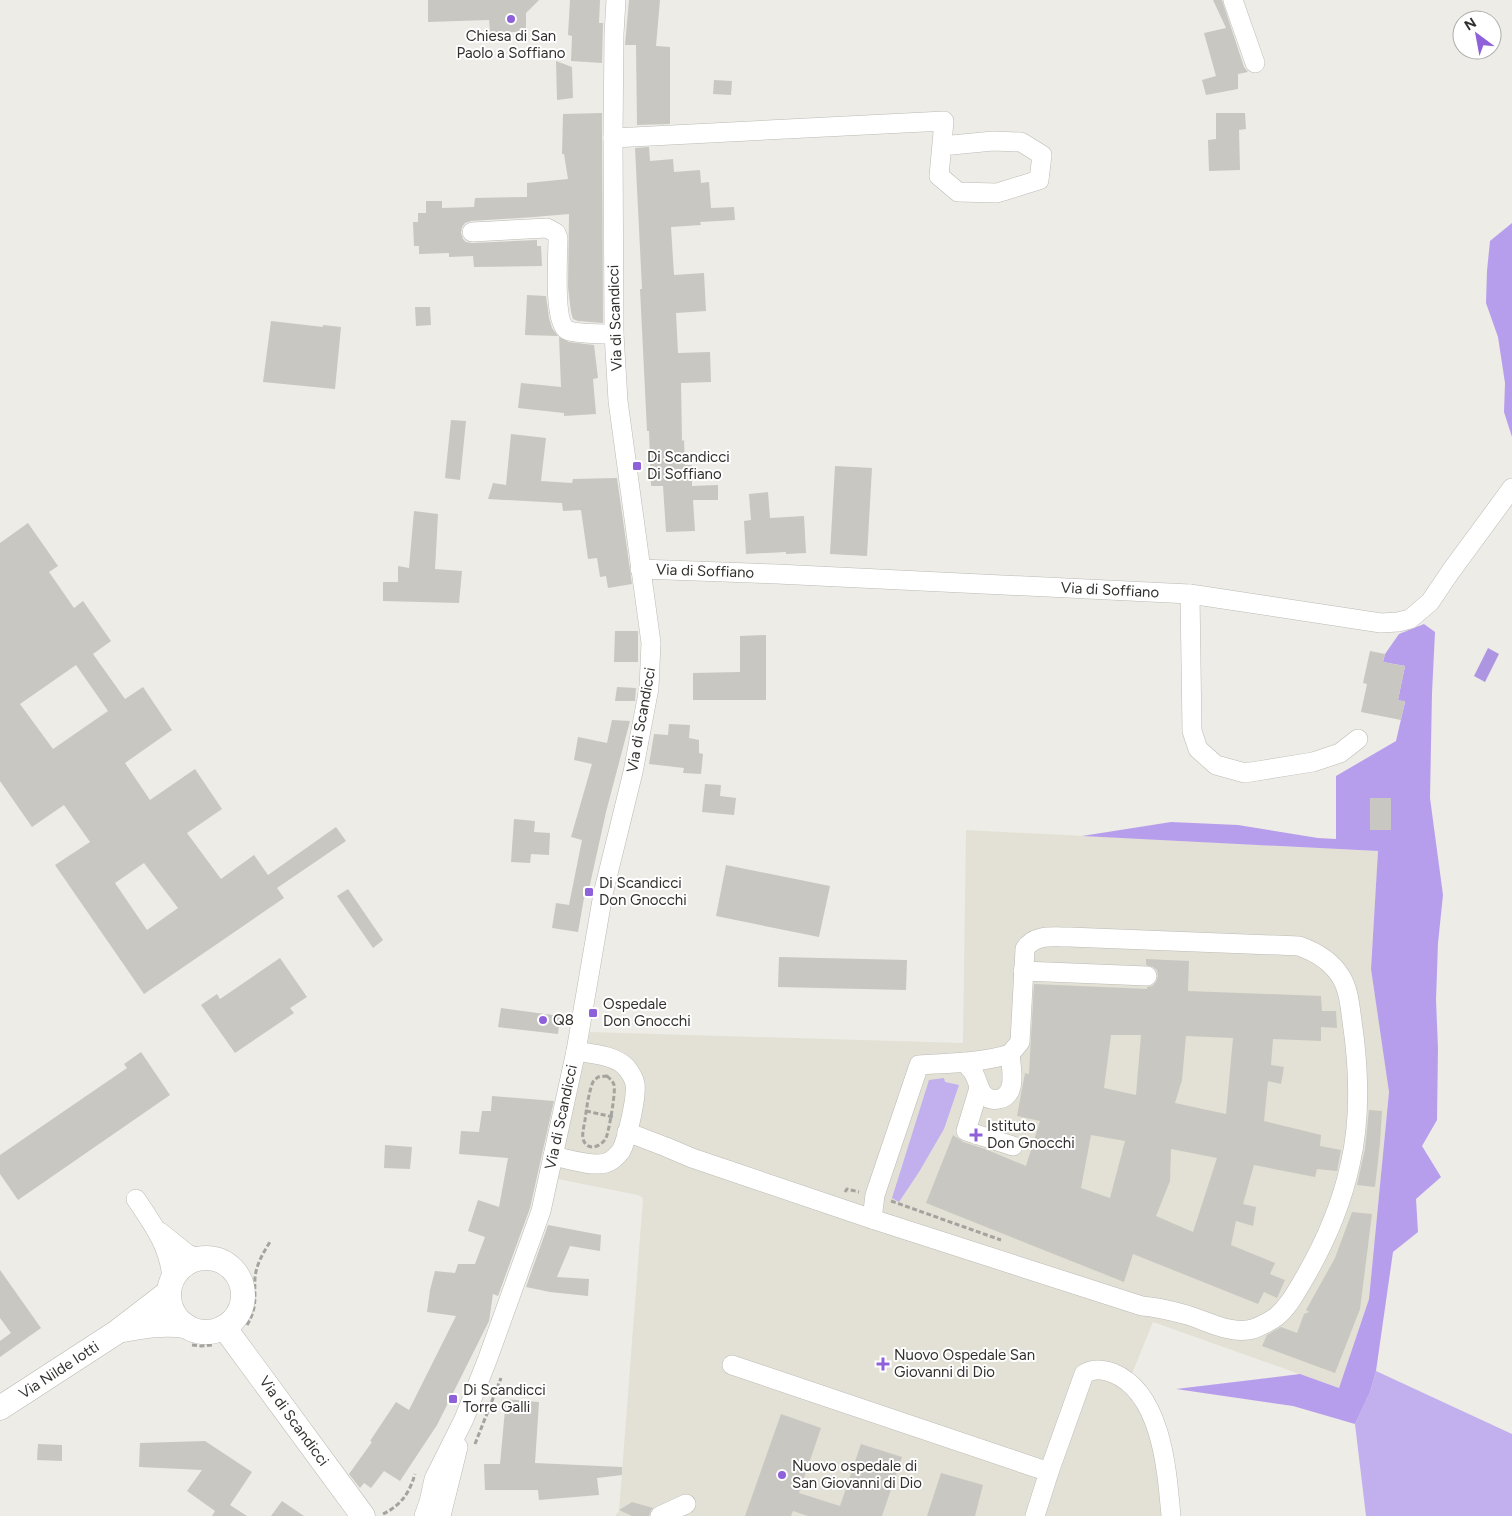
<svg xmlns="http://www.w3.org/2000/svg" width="1512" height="1516" font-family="Figtree,sans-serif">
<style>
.built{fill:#e3e1d5}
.green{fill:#c2afee}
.forest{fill:#b79eec}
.water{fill:#ae95e2}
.building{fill:#c8c7c1;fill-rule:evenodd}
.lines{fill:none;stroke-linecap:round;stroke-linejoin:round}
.minor-casing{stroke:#bbbab5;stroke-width:20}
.major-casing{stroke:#bbbab5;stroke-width:25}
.path{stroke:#a4a39e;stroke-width:3;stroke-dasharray:5 2.5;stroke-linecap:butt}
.minor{stroke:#fff;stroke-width:19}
.major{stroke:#fff;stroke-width:24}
.poi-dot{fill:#8e60d9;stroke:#fff;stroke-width:2}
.labels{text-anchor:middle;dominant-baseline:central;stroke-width:4;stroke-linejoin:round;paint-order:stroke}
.poi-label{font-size:15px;fill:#32312f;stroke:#fff;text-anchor:start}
.street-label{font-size:15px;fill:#32312f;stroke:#fff}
</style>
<rect width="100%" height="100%" fill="#edece6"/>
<!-- built -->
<polygon class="built" points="966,830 1378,851 1371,969 1389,1091 1369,1299 1339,1388 1153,1322 1131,1376 1178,1516 615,1516 619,1511 643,1198 638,1195 558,1179 590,1032 963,1043"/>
<!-- green -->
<g class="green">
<polygon points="944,1078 945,1082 959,1085 944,1129 919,1172 899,1202 892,1198 929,1080"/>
<polygon points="1376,1371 1512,1434 1512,1516 1366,1516 1355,1424 1370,1392"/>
</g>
<!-- forest -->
<g class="forest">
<polygon points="1512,223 1512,437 1504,412 1505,383 1498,337 1486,303 1487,271 1490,241"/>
<polygon points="1424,624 1435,632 1432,693 1430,798 1443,895 1438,943 1436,1000 1438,1048 1437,1120 1422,1146 1441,1177 1416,1199 1418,1232 1393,1252 1376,1371 1370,1392 1355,1424 1293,1406 1176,1389 1300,1374 1339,1388 1369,1299 1389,1092 1371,969 1378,851 1082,836 1171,822 1238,825 1318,838 1336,839 1336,776 1396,741 1405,702 1398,700 1405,666 1383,662 1385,654 1399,634"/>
</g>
<!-- water -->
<polygon class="water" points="1488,648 1499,654 1485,682 1474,676"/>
<!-- building -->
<g class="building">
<polygon points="428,0 539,0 526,13 526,32 490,32 489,20 428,22"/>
<polygon points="570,0 600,0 599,23 603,23 602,63 571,61 572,36 568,35"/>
<polygon points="629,0 660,0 656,46 670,47 670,124 637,125 636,45 625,45"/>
<polygon points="1213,0 1222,0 1244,67 1248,72 1238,74 1238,89 1206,95 1202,80 1216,76 1204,33 1226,28"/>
<polygon points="556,61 572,67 573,98 557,100"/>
<polygon points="714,80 732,81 731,95 713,94"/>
<polygon points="602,113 603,323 578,321 573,319 571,312 568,287 569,214 534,217 471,221 465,223 462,227 461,233 463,239 466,242 472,243 537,240 537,246 541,246 542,266 474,267 473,256 449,257 449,253 419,254 419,246 414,246 413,222 418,222 418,213 426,213 426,201 442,201 442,208 474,207 475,198 527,197 527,183 568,179 564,154 562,154 563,114"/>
<polygon points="1216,113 1245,113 1246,129 1239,130 1240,170 1209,171 1208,140 1216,139"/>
<polygon points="649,147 650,161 673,159 674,172 700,170 701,183 709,182 711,208 734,207 735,220 700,222 701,225 671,227 674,275 704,273 706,311 676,313 678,353 710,352 711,382 681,383 682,441 684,440 685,465 692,465 692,486 718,485 718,500 693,500 695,531 666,532 663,486 651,486 649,431 647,431 640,289 642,289 635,148"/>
<polygon points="527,295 546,296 549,318 552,328 558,336 525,335"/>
<polygon points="415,307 430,307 431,325 416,326"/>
<polygon points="271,321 323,327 323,325 341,327 335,389 263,382"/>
<polygon points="559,337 569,342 594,345 598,378 593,379 596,414 564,416 564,413 518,408 521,383 561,387"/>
<polygon points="451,420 466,421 460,480 445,478"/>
<polygon points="511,434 546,438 541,481 572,483 573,479 617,478 632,584 608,588 606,576 600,577 597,558 588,559 581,510 563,511 562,503 488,499 493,483 506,485"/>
<polygon points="835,466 872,468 867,556 830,554"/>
<polygon points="768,492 770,518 804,516 806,553 786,554 786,552 746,554 744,521 751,520 749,494"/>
<polygon points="414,511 438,514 435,569 462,571 459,603 383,601 383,582 398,582 398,566 409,568"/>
<path d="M28,523L58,566L49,572L74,608L83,601L111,641L93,654L125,699L143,687L172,730L125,763L150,800L195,769L222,809L187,833L221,879L254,855L268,875L336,827L346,841L277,888L284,898L144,994L55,865L90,842L64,805L32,827L0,781V543ZM76,665L108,711L53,749L20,704ZM144,863L178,908L147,930L115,883Z"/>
<polygon points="615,631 638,631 638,662 614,662"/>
<polygon points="766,635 766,700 693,700 693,673 740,672 740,636"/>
<polygon points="1370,651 1385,654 1383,662 1405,666 1398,700 1405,701 1401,720 1361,712 1367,684 1363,683"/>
<polygon points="617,687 636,688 635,701 615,701"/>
<polygon points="612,720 630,721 606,812 587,898 584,898 578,932 552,928 556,903 569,905 582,840 571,837 592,764 574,760 578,737 607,743"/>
<polygon points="669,724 690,725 689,738 699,740 699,753 703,754 701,774 683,773 684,768 649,764 654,734 668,735"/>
<polygon points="705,784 721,785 720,796 736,798 734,815 702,812"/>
<rect x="1370" y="798" width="21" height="32"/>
<polygon points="514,819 535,821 534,832 550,833 549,855 531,854 530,863 511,862"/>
<polygon points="726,865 830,886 819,937 716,916"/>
<polygon points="348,889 383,940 373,948 337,896"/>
<polygon points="779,957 907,960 906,990 778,987"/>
<polygon points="280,958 307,997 290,1008 294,1013 235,1053 201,1005 217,994 220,999"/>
<path d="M1146,959L1189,961L1188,991L1321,996L1322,1011H1336L1337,1028L1321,1027V1041L1273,1039L1271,1065L1284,1067L1281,1084L1268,1081L1264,1121L1321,1135L1320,1146L1341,1150L1337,1171L1317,1169L1315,1177L1254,1165L1243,1204L1256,1207L1253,1226L1236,1221L1231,1245L1275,1263L1270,1274L1285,1280L1277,1298L1264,1292L1258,1304L1133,1254L1124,1282L926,1203L953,1135L963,1142L985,1149L1026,1166L1040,1121L1017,1116L1025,1073L1029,1074L1034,984L1147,989V987L1152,986L1156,982L1158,976L1157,970L1153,967L1146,965ZM1111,1035H1141L1136,1095L1104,1088ZM1186,1036L1233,1038L1226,1114L1175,1103L1182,1080ZM1091,1135L1125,1141L1110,1198L1081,1188ZM1171,1149L1217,1158L1193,1232L1156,1216L1170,1181Z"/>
<polygon points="501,1008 560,1016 558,1034 498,1027"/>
<polygon points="141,1052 170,1095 18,1200 0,1174 0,1155 127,1068 124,1064"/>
<polygon points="492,1096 554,1101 530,1208 498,1296 493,1294 489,1321 437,1425 400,1481 384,1471 371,1488 364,1483 360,1488 349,1474 372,1442 370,1441 396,1402 409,1410 456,1316 427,1312 430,1290 435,1271 455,1273 458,1264 475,1264 485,1237 468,1231 478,1200 499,1207 508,1158 459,1154 461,1131 479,1132 482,1111 491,1111"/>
<polygon points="1369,1110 1382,1111 1380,1143 1375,1187 1357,1185 1365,1149"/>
<polygon points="385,1145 412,1147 410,1169 384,1168"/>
<polygon points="1352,1212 1372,1214 1360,1309 1335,1373 1262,1346 1267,1335 1281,1327 1297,1333 1304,1314 1309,1312 1306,1310 1335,1258"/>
<polygon points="548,1225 601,1235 600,1251 570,1246 557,1277 589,1279 588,1296 550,1292 526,1287"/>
<polygon points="0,1270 41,1328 0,1357 0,1341 11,1333 0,1318"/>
<polygon points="506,1399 539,1402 535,1463 622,1467 622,1475 597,1478 599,1495 539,1500 538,1490 485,1490 484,1464 500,1464"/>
<polygon points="781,1414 821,1428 799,1493 840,1506 861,1444 902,1457 882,1516 808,1516 793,1511 791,1516 745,1516"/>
<polygon points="205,1441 252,1472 230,1505 247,1516 212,1516 215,1511 187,1491 202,1470 139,1467 140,1443"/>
<polygon points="38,1444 62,1445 62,1461 37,1460"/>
<polygon points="941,1473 983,1485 975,1516 927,1516"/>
<polygon points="282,1501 304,1516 271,1516"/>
<polygon points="632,1502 653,1508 651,1510 649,1516 632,1516 619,1510"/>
</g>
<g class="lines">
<!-- minor casing -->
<g class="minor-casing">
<g id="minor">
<polyline points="1233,0 1255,63"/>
<polyline points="613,138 944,121 939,176 958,192 997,193 1039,180 1042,155 1021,142 993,141 942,146"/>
<path d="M472,232L547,228L556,233L558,238C558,256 553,321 567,330C575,334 604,334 614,334"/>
<polyline points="640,569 777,574 1190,594 1381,623 1398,622 1410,619 1430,602 1451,571 1512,488"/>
<polyline points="1190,594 1192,731 1198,749 1216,765 1245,773 1313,762 1340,753 1358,739"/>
<polyline points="1023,971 1147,976"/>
<polyline points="979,1088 966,1131 1013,1146"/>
<path d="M627,1132L666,1147L692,1158L872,1219L1142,1306C1158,1307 1172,1311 1187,1315C1207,1321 1231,1335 1253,1329C1261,1326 1269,1322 1276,1317C1287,1308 1294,1296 1301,1284C1323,1247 1341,1207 1350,1165C1361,1118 1359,1068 1352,1021C1350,1007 1349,990 1341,977C1332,962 1316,952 1299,946L1069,937C1053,937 1034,934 1025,949L1020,1042L1010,1054"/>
<path d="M553,1156C568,1159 592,1167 606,1163C612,1161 617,1156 621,1151C627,1140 637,1097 635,1084C634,1078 630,1072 626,1067C614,1055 592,1054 576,1051"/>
<path d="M136,1199C154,1226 170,1247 172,1280"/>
<path d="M872,1219L875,1195L919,1065C949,1063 981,1063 1010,1054C1011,1067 1018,1095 999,1099C994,1100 988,1099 984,1095C979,1090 978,1081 974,1074C972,1069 968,1066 964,1062"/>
<polyline points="160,1232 186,1253 198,1259"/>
<polyline points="732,1365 1049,1472 1035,1516"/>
<path d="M1049,1472L1084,1374C1093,1368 1102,1369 1113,1373C1162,1393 1167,1471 1171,1516"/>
<polyline points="424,1516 429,1502 434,1479 464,1419 488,1358 541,1211 576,1051 603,894 633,772 649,688 651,643 618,401 614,334 613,138 614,34 616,0"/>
<polyline points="441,1516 458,1447"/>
<polyline points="660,1516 686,1504"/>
</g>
</g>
<!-- major casing -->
<g class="major-casing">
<g id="major">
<circle cx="206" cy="1295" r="37"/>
<polyline points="224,1327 363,1516"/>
<path d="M123,1330C146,1326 163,1323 186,1326"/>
<polyline points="0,1408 117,1332 169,1292"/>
</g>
</g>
<!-- path -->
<g class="path">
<path d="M607,1076C610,1079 613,1081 614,1085C616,1091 609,1131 606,1138C601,1147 587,1152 583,1139C582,1133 584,1126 585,1120C586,1112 589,1090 593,1082C594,1080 596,1079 598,1077Z"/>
<polyline points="586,1111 613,1117"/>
<polyline points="845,1192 847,1189 859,1192"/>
<polyline points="891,1201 1001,1240"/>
<path d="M247,1325C258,1306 254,1298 255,1278C256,1265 263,1253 270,1242"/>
<polyline points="192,1345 201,1346 213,1345"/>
<polyline points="475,1444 501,1378"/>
<path d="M383,1514C401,1505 409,1494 415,1474"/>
</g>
<!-- minor -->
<use href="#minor" class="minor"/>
<!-- major -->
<use href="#major" class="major"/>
</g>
<!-- markers -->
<g class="poi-dot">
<circle cx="511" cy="19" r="5"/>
<rect x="632" y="461" width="10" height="10" rx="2.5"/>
<rect x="584" y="887" width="10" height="10" rx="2.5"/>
<rect x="588" y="1008" width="10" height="10" rx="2.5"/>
<circle cx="543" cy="1020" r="5"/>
<path d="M973.5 1127.5h5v5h5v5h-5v5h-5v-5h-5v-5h5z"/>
<path d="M880.5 1356.5h5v5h5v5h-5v5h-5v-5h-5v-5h5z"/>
<rect x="448" y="1394" width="10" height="10" rx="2.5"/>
<circle cx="782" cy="1475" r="5"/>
</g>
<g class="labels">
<!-- poi labels -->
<g class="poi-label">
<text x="511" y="36" text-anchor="middle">Chiesa di San<tspan x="511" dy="17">Paolo a Soffiano</tspan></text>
<text x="647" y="457">Di Scandicci<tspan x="647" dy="17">Di Soffiano</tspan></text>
<text x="599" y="883">Di Scandicci<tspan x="599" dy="17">Don Gnocchi</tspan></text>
<text x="603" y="1004">Ospedale<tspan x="603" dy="17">Don Gnocchi</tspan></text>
<text x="553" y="1020">Q8</text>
<text x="987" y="1126">Istituto<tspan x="987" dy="17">Don Gnocchi</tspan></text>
<text x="894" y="1355">Nuovo Ospedale San<tspan x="894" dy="17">Giovanni di Dio</tspan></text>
<text x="463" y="1390">Di Scandicci<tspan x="463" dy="17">Torre Galli</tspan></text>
<text x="792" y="1466">Nuovo ospedale di<tspan x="792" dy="17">San Giovanni di Dio</tspan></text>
</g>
<!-- street labels -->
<g class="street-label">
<text transform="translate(615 318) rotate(-92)">Via di Scandicci</text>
<text transform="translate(705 571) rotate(2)">Via di Soffiano</text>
<text transform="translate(1110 590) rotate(3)">Via di Soffiano</text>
<text transform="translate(641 720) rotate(-80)">Via di Scandicci</text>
<text transform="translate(561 1117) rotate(-78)">Via di Scandicci</text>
<text transform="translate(59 1370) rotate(-33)">Via Nilde Iotti</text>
<text transform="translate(294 1421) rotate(54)">Via di Scandicci</text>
</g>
</g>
<!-- north arrow -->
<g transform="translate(1477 35) rotate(328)"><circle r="24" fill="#ffffff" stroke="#adadac"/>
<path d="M0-4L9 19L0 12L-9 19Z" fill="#8e60d9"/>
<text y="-8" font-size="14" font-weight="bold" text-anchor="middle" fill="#32312f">N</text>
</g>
</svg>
